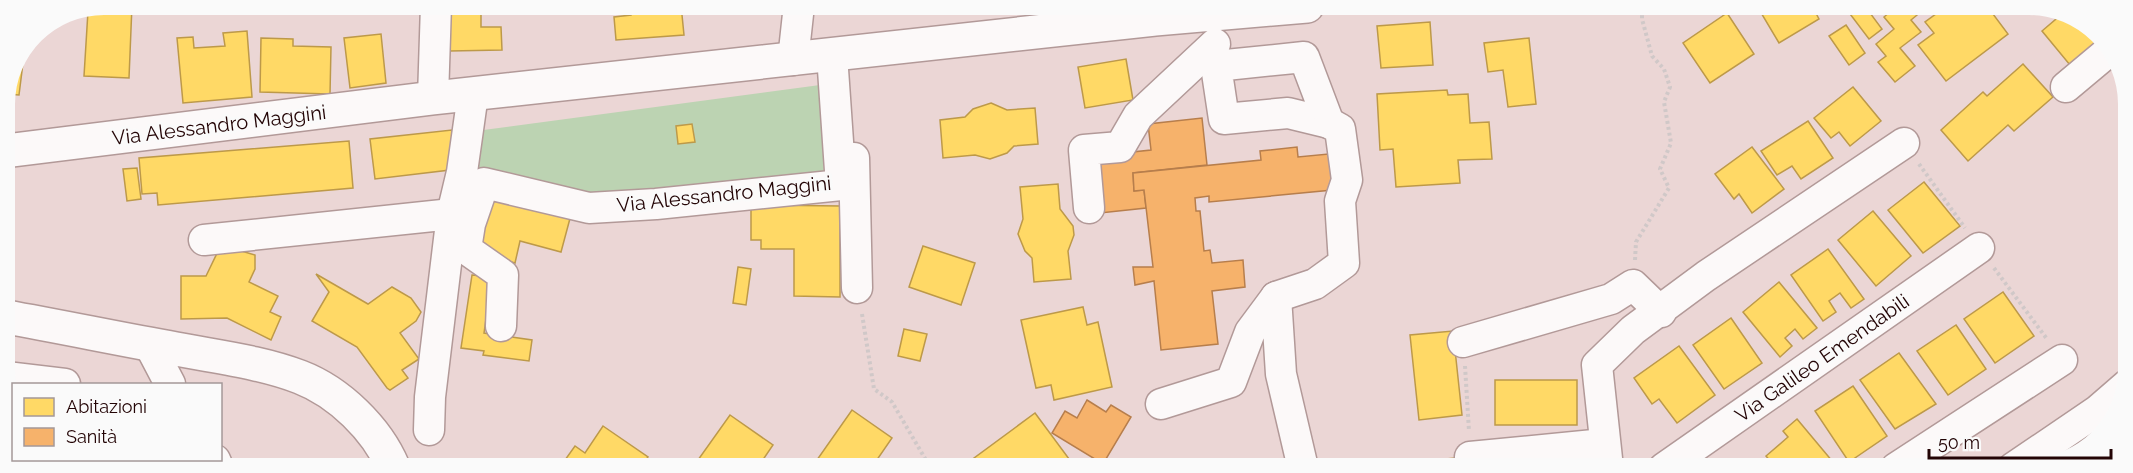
<svg xmlns="http://www.w3.org/2000/svg" width="2133" height="473" font-family="Raleway,sans-serif">
<style>
.green{fill:#bcd3b2}
.homes{fill:#ffd966;stroke:#bd9949;stroke-width:1.5}
.health{fill:#f6b26b;stroke:#b77e4c;stroke-width:1.5}
.lines{fill:none;stroke-linecap:round;stroke-linejoin:round}
.minor-casing{stroke:#b29998;stroke-width:33}
.major-casing{stroke:#b29998;stroke-width:36}
.path{stroke:#d0c8c8;stroke-width:4;stroke-dasharray:3 3;stroke-linecap:butt}
.minor{stroke:#fcf9f9;stroke-width:30}
.major{stroke:#fcf9f9;stroke-width:33}
.labels{text-anchor:middle;dominant-baseline:central;stroke-width:6;stroke-linejoin:round;paint-order:stroke}
.street-label{font-size:20px;fill:#230405;stroke:#fafafa}
</style>
<rect width="100%" height="100%" fill="#ebd6d5"/>
<!-- green -->
<polygon class="green" points="820,85 824,174 576,199 469,165 476,131"/>
<!-- homes -->
<g class="homes">
<polygon points="104,4 132,5 129,78 84,76 88,11"/>
<rect x="367" y="5" width="45" height="6"/>
<polygon points="449,5 481,5 481,27 501,27 502,50 450,51"/>
<polygon points="555,5 583,5 581,12"/>
<polygon points="630,5 681,5 684,35 616,40 614,17 631,15"/>
<polygon points="1084,5 1120,5 1084,9"/>
<polygon points="1757,6 1812,6 1819,19 1779,43"/>
<polygon points="1844,6 1880,6 1870,13 1882,29 1869,39"/>
<polygon points="1897,6 1928,6 1911,20 1921,32 1900,48 1915,66 1895,82 1878,62 1886,56 1876,44 1894,29 1884,17"/>
<polygon points="1947,6 1987,6 2008,34 1946,81 1918,45 1934,33 1925,22"/>
<polygon points="1727,13 1754,54 1710,83 1683,43"/>
<polygon points="2062,14 2099,33 2102,38 2070,65 2042,31"/>
<polygon points="1430,22 1433,65 1381,68 1377,26"/>
<polygon points="1846,25 1865,53 1849,65 1829,36"/>
<polygon points="247,31 252,97 183,103 177,38 193,37 194,48 225,46 223,33"/>
<polygon points="381,34 386,83 350,88 344,38"/>
<polygon points="261,38 293,39 293,46 331,47 330,94 260,92"/>
<polygon points="1529,38 1536,104 1508,107 1503,70 1488,72 1484,43"/>
<polygon points="24,55 19,95 6,94"/>
<polygon points="1126,59 1133,100 1085,108 1078,67"/>
<polygon points="2023,64 2053,97 2014,131 2008,125 1968,161 1941,130 1983,92 1987,96"/>
<polygon points="1853,87 1881,121 1850,146 1839,132 1831,138 1814,118"/>
<polygon points="1447,90 1448,95 1468,94 1470,123 1489,122 1492,159 1458,160 1460,183 1396,187 1393,149 1380,150 1377,94"/>
<polygon points="991,103 1007,110 1035,108 1038,144 1014,146 1007,153 990,159 975,155 943,158 940,120 965,117 973,109"/>
<polygon points="1808,121 1833,158 1801,179 1792,166 1777,175 1761,151"/>
<polygon points="692,124 695,142 678,144 676,126"/>
<polygon points="452,130 454,154 449,155 450,170 375,179 370,139"/>
<polygon points="349,141 353,188 158,205 157,193 142,194 139,158"/>
<polygon points="1752,147 1784,189 1752,213 1739,194 1734,199 1715,174"/>
<polygon points="137,168 141,199 127,201 123,169"/>
<polygon points="1924,182 1960,226 1923,253 1888,210"/>
<polygon points="1058,184 1060,209 1073,226 1074,235 1068,251 1071,279 1034,282 1032,258 1025,251 1018,234 1023,219 1020,187"/>
<polygon points="492,189 572,211 561,252 520,241 515,263 475,252"/>
<polygon points="751,205 840,206 840,297 794,296 794,249 761,249 761,240 751,240"/>
<polygon points="1873,211 1911,256 1876,286 1838,240"/>
<polygon points="221,245 255,255 255,269 249,282 278,296 270,312 281,317 271,340 227,318 181,319 181,276 206,276"/>
<polygon points="923,246 975,263 961,305 909,287"/>
<polygon points="1828,249 1864,299 1851,308 1840,293 1829,301 1836,312 1823,321 1791,275"/>
<polygon points="738,267 751,269 746,305 733,303"/>
<polygon points="316,274 368,304 392,287 411,298 421,312 416,321 400,333 419,359 402,370 408,378 390,390 387,388 357,347 312,321 329,292"/>
<polygon points="472,275 492,277 484,333 532,340 529,361 483,355 484,351 461,348"/>
<polygon points="1779,282 1817,328 1803,339 1795,329 1785,338 1792,346 1780,357 1743,312"/>
<polygon points="2003,292 2034,336 1995,363 1964,319"/>
<polygon points="1083,307 1087,325 1098,322 1112,387 1054,400 1051,385 1036,388 1021,320"/>
<polygon points="1731,318 1762,363 1724,389 1693,345"/>
<polygon points="1956,325 1986,369 1948,395 1917,351"/>
<polygon points="904,329 927,334 920,361 898,356"/>
<polygon points="1453,331 1462,415 1419,420 1410,335"/>
<polygon points="1679,346 1715,395 1677,423 1659,399 1652,404 1634,378"/>
<polygon points="1899,353 1936,404 1895,429 1860,380"/>
<rect x="1495" y="380" width="82" height="45"/>
<polygon points="1853,386 1887,436 1849,462 1815,411"/>
<polygon points="852,410 892,438 872,467 812,467"/>
<polygon points="1035,413 1075,467 968,467 966,464"/>
<polygon points="730,415 773,445 758,467 693,467"/>
<polygon points="1797,419 1838,468 1776,468 1766,456 1788,437 1783,431"/>
<polygon points="603,426 648,457 640,467 560,467 575,446 585,453"/>
<polygon points="1466,457 1467,468 1425,468 1425,461"/>
<polygon points="1758,459 1764,468 1745,468"/>
<polygon points="71,460 100,460 98,467 85,467"/>
<polygon points="146,460 203,460 200,467 144,467"/>
</g>
<!-- health -->
<g class="health">
<polygon points="1202,118 1207,165 1133,173 1134,191 1144,190 1146,208 1100,213 1094,156 1151,150 1148,124"/>
<polygon points="1297,147 1298,157 1339,153 1343,189 1209,202 1209,196 1195,198 1196,211 1200,211 1204,251 1210,250 1212,263 1243,260 1245,287 1212,291 1218,344 1161,350 1154,281 1135,285 1133,267 1153,267 1144,190 1134,191 1133,173 1261,160 1260,151"/>
<polygon points="1087,400 1106,412 1111,405 1131,417 1103,464 1052,433 1065,411 1077,418"/>
</g>
<g class="lines">
<!-- minor casing -->
<g class="minor-casing">
<g id="minor">
<polygon points="1304,57 1329,123 1288,113 1224,119 1216,66"/>
<polyline points="793,60 799,5"/>
<polyline points="2066,87 2109,51"/>
<polyline points="433,98 436,5"/>
<polyline points="854,158 857,288"/>
<polyline points="1089,208 1084,150 1120,147 1138,116 1215,44"/>
<polyline points="204,240 452,214"/>
<polyline points="1276,297 1281,374 1303,468"/>
<polyline points="501,326 503,275 466,249 470,224 484,183 589,208 656,204 841,185 832,55"/>
<polyline points="1463,342 1611,299 1633,285 1661,312"/>
<polyline points="149,344 170,384"/>
<polyline points="6,377 65,384"/>
<polyline points="1161,404 1231,382 1250,332 1276,297 1315,284 1344,263 1340,201 1347,180 1340,129 1329,123"/>
<polyline points="429,430 430,397 452,214 462,172 473,94"/>
<polyline points="1470,457 1604,444"/>
<polyline points="215,460 218,467"/>
<polyline points="110,467 112,460"/>
<polyline points="1608,468 1597,365 1633,330 1706,276 1904,143"/>
<polyline points="1664,468 1979,248"/>
<polyline points="1896,468 2062,360"/>
<polyline points="2013,468 2097,411 2127,385"/>
</g>
</g>
<!-- major casing -->
<g class="major-casing">
<g id="major">
<polyline points="5,151 433,98 1155,19 1307,6"/>
<path d="M6,317C63,327 119,339 176,349C217,357 261,362 300,377C339,392 377,429 393,467"/>
</g>
</g>
<!-- path -->
<g class="path">
<polyline points="1919,164 1965,228"/>
<polyline points="1635,260 1636,242 1669,188 1660,169 1671,143 1664,102 1670,87 1664,69 1652,56 1642,19 1642,6"/>
<polyline points="1994,268 2047,339"/>
<polyline points="862,314 874,389 892,402 930,467"/>
<polyline points="1465,366 1469,431"/>
</g>
<!-- minor -->
<use href="#minor" class="minor"/>
<!-- major -->
<use href="#major" class="major"/>
</g>
<g class="labels">
<!-- street labels -->
<g class="street-label">
<text transform="translate(219 125) rotate(-7)">Via Alessandro Maggini</text>
<text transform="translate(724 194) rotate(-6)">Via Alessandro Maggini</text>
<text transform="translate(1822 358) rotate(-35)">Via Galileo Emendabili</text>
</g>
</g>
<!-- crop -->
<path d="M0 0H2133V473H0ZM104 15H2029A89 89 0 0 1 2118 104V369A89 89 0 0 1 2029 458H104A89 89 0 0 1 15 369V104A89 89 0 0 1 104 15Z" fill="#fafafa" fill-rule="evenodd"/>
<!-- legend -->
<rect x="12" y="383" width="210" height="78" fill="#fafafa" stroke="#a49898" stroke-width="1.5"/>
<rect x="24" y="398" width="30" height="18" fill="#ffd966" stroke="#a49898" stroke-width="1.5"/>
<text x="66" y="413" font-size="18" fill="#230405">Abitazioni</text>
<rect x="24" y="428" width="30" height="18" fill="#f6b26b" stroke="#a49898" stroke-width="1.5"/>
<text x="66" y="443" font-size="18" fill="#230405">Sanità</text>
<!-- scale -->
<path d="M1929 449v9h182v-9" fill="none" stroke="#230405" stroke-width="3"/>
<text x="1938" y="449" font-size="18" fill="#230405" stroke="#fafafa" stroke-width="4.5" paint-order="stroke">50 m</text>
</svg>
